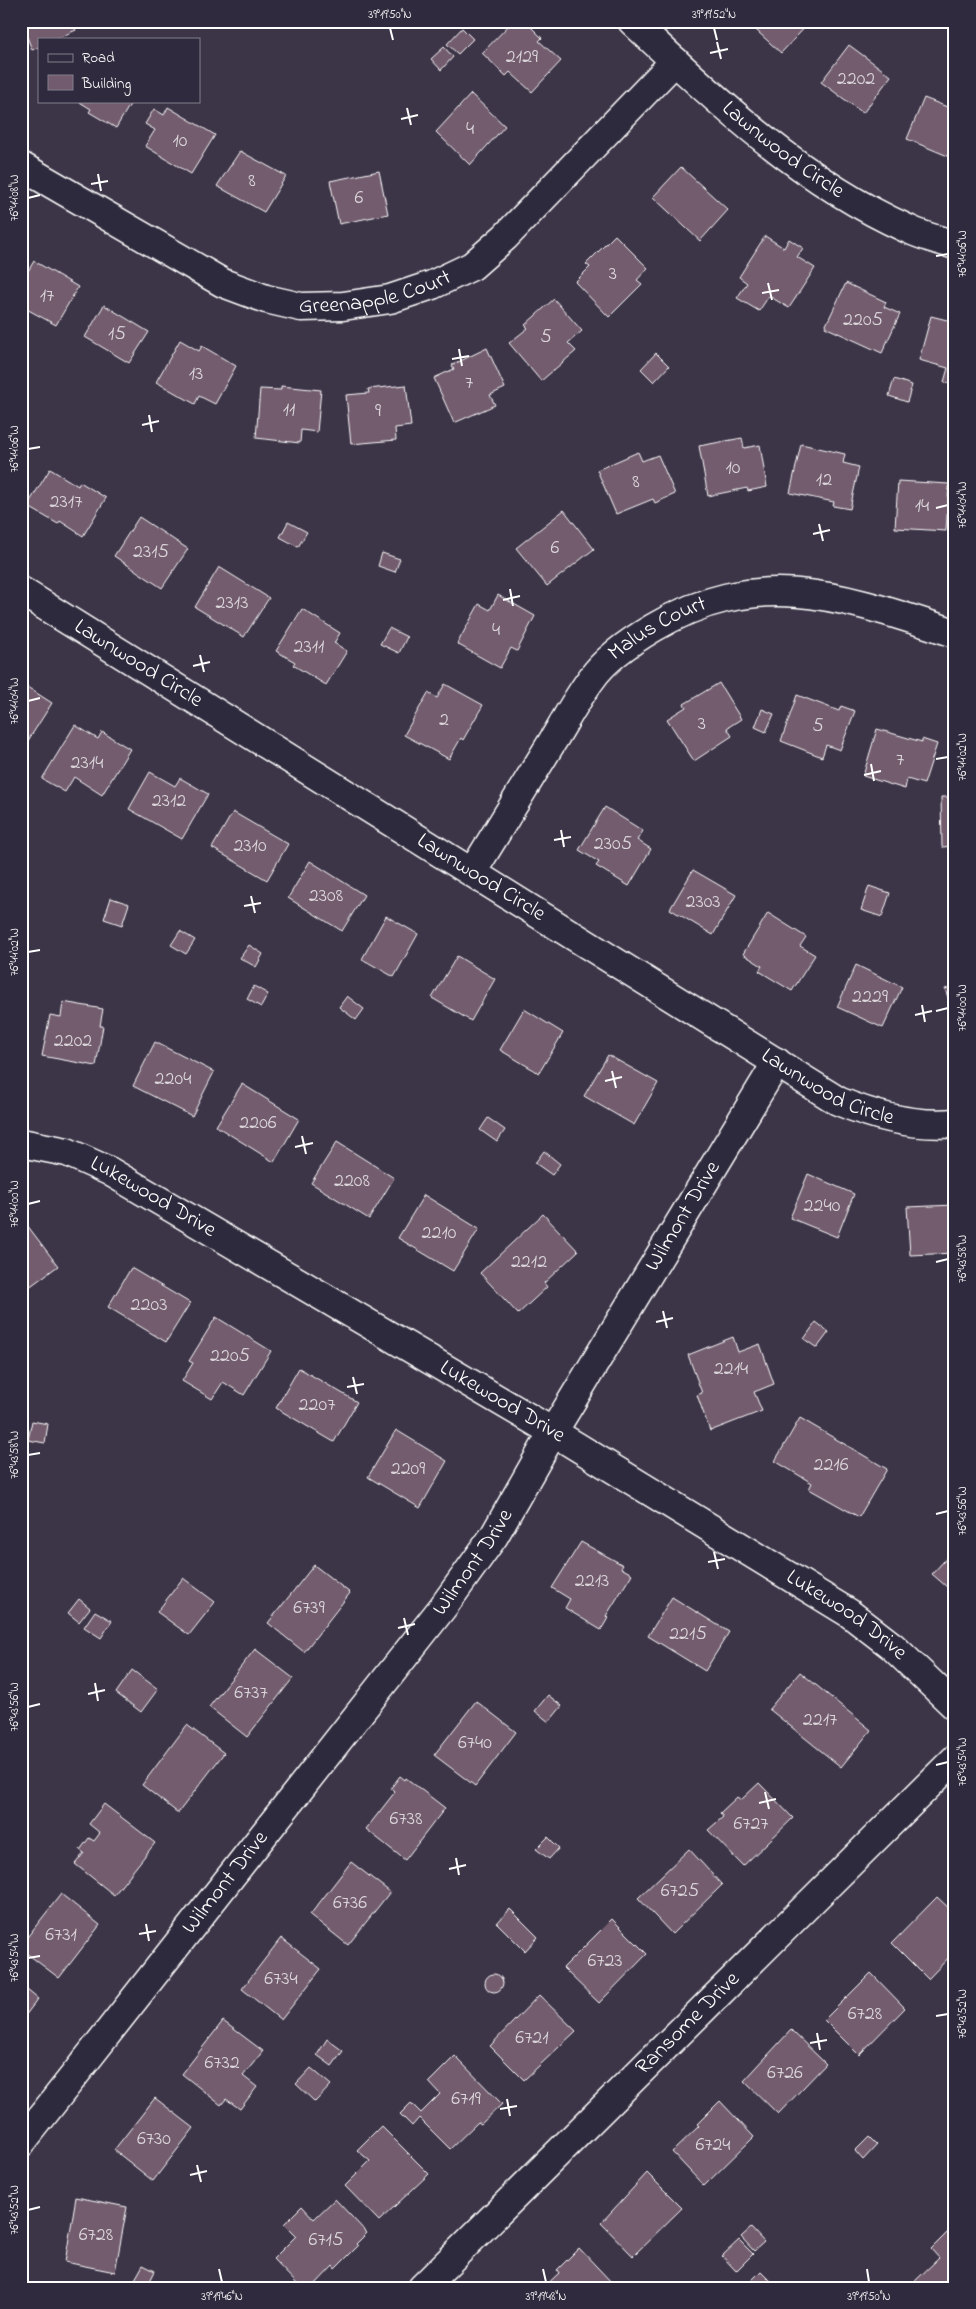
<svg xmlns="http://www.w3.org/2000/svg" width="976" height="2309" font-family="'Indie Flower',sans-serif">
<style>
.building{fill:#725b6e;stroke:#fff}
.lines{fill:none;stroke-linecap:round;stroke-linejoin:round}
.minor-casing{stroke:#fff;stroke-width:31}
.minor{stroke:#2f2a3d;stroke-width:28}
.ticks{fill:none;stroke:#fff;stroke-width:2}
.labels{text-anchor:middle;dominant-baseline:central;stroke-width:5;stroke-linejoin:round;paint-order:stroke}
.number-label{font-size:20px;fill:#dcd6db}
.street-label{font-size:22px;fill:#fff;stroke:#2f2a3d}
.neatline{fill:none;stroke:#fff;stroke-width:2}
.ticks-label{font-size:12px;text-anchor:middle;fill:#fff}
</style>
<rect width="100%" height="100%" fill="#3c3447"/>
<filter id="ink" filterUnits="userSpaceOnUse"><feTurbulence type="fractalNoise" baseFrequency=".02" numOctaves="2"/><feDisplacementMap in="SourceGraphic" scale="10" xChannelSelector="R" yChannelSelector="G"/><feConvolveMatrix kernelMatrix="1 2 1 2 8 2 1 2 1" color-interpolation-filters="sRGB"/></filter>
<g filter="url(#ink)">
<!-- building -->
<g class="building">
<polygon points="21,21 72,21 76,30 56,39 39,39 39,47 32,50"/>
<polygon points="513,21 525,21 542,38 539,41 561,61 532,92 510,72 506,76 482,53"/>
<polygon points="746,21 811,21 781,53"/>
<polygon points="462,28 473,39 458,54 447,44"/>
<polygon points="849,45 891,76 863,113 821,82"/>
<polygon points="444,47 453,57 441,70 431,59"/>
<polygon points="471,94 505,126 470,165 436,132"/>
<polygon points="924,98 955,110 955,159 907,139"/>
<polygon points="78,101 132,101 116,128 89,112 91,109"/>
<polygon points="168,107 215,135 191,174 145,146 155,130 145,124 154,109 164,115"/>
<polygon points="240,151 286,176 264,212 217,186"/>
<polygon points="681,167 728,210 700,241 653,197"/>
<polygon points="379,171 388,214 339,224 330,181"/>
<polygon points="615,235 648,268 637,280 642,284 609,317 575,282 590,267 586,264"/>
<polygon points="765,236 784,248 789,239 803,248 797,257 815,268 789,308 769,296 759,311 737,298 747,283 739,277"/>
<polygon points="34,261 78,287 56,325 21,306 21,283"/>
<polygon points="846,283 886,302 884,307 900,314 882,353 825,327"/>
<polygon points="554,299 582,331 568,343 576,351 541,381 509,343 528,328 525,325"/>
<polygon points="104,305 149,332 129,363 85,337"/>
<polygon points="931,316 955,322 955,385 944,382 948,368 919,360"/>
<polygon points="180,340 199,351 202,346 236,366 215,404 199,396 195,404 156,382"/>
<polygon points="487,348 505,388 490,395 495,405 454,423 434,378 454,369 452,365"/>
<polygon points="656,353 669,366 654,382 641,369"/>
<polygon points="894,379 912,385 907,402 889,396"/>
<polygon points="406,385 411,426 395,428 396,440 351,444 346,395 369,393 368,389"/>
<polygon points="281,386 321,390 317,432 301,430 300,443 256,438 260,389 281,390"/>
<polygon points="742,438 744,448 760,445 767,487 748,491 747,488 708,496 699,446"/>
<polygon points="801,444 845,454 843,463 859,467 850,509 833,506 834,502 790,493"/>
<polygon points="638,452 642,461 658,455 675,494 655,503 653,499 616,514 597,470"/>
<polygon points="50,469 78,486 80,482 106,498 83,536 60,521 58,524 27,506"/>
<polygon points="898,481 949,484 946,531 895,528"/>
<polygon points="564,510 594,549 547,586 516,548"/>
<polygon points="139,517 188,549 162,588 114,556"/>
<polygon points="288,522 307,532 298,547 280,537"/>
<polygon points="382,553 400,559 395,572 378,566"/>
<polygon points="219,567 269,598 244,637 195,607"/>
<polygon points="498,595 535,616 517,651 511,648 500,668 457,644 479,604 490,610"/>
<polygon points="302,609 340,633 334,643 347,651 326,685 293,665 295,662 276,651"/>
<polygon points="389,628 407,637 399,653 380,644"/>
<polygon points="719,683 741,719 727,728 732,736 694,761 667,719 686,707 684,704"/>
<polygon points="445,684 483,705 463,740 461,738 449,759 404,735 428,693 437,698"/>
<polygon points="24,685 52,703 24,747 21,746 21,691"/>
<polygon points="797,695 839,711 841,706 855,711 840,750 826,745 822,757 781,741"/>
<polygon points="762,709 774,714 766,732 755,727"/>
<polygon points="75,725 98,739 102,732 130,749 102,795 74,777 65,792 42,779"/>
<polygon points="877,729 922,742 922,739 937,744 924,784 907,779 905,789 863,776"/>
<polygon points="150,772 175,786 180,778 208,794 182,839 129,809"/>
<polygon points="941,797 955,797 955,846 942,847"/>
<polygon points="605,807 643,831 637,840 651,849 629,886 596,866 599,862 579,850"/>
<polygon points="233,812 288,844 267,880 212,848"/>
<polygon points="310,861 364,895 342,931 288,898"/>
<polygon points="693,870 736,895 713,935 670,909"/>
<polygon points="869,886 890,893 882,917 861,910"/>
<polygon points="111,898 129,904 122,925 104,919"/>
<polygon points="768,913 806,937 800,946 815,955 792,991 759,971 762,966 743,954"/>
<polygon points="386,916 418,934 394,977 362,959"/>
<polygon points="180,931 195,940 186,954 171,945"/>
<polygon points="249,945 263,954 256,967 240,958"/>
<polygon points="457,956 495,979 471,1021 432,998"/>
<polygon points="856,965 902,987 883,1028 837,1007"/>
<polygon points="254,986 268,994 261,1007 247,999"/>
<polygon points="955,986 955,1017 945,989"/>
<polygon points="347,996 364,1009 356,1020 339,1007"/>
<polygon points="63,1002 103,1009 100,1026 103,1026 96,1066 42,1056 50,1015 61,1017"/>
<polygon points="524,1009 563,1033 539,1073 500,1050"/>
<polygon points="155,1042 214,1072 192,1116 133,1086"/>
<polygon points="608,1055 658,1083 634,1125 584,1096"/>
<polygon points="242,1084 299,1119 274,1162 216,1126"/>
<polygon points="488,1118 505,1130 497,1142 480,1130"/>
<polygon points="337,1142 394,1178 369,1219 311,1183"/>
<polygon points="544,1151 560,1164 552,1175 535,1163"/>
<polygon points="808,1174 854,1194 837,1237 790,1218"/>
<polygon points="424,1195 479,1229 453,1271 398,1238"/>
<polygon points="955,1205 955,1253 910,1255 907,1207"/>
<polygon points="543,1214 578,1251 544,1283 547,1287 518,1314 480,1273"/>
<polygon points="27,1225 58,1266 21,1293 21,1229"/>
<polygon points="131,1268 190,1303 166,1342 108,1307"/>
<polygon points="216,1317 271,1351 244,1395 223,1382 212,1399 182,1381 193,1363 189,1361"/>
<polygon points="816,1322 829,1332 817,1348 804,1339"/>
<polygon points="733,1337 738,1352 760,1344 774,1384 754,1392 762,1411 710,1431 697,1395 702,1393 688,1355"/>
<polygon points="299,1368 357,1402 334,1442 276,1408"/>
<polygon points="800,1418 887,1469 859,1517 809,1489 812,1483 775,1461"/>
<polygon points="32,1421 48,1424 45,1443 28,1440"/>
<polygon points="396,1430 447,1461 420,1508 368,1477"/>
<polygon points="581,1542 623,1565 621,1568 632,1574 606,1616 608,1618 601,1630 565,1608 570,1599 552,1588"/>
<polygon points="955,1549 955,1594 932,1574"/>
<polygon points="314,1565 350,1593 304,1652 268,1623"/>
<polygon points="183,1578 215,1602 189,1635 157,1612"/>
<polygon points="672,1597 729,1632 705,1671 648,1636"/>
<polygon points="79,1599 90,1608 79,1622 68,1613"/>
<polygon points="95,1611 112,1621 101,1638 84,1627"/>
<polygon points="255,1649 293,1678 247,1737 209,1707"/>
<polygon points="132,1670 158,1689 141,1712 116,1693"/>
<polygon points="800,1672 871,1730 841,1767 769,1709"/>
<polygon points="548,1695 562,1706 549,1722 535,1711"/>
<polygon points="476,1701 516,1732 475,1786 434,1755"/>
<polygon points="187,1725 224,1753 178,1813 142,1785"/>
<polygon points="400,1776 405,1780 406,1778 445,1808 405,1860 366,1829 395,1792 391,1788"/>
<polygon points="759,1783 793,1818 743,1866 708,1830 723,1817 720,1813 737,1797 741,1800"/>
<polygon points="104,1804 155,1843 114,1895 75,1864 84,1853 80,1850 89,1838 94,1841 100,1833 89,1824"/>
<polygon points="548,1837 559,1848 549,1859 536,1849"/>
<polygon points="689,1849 722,1885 672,1934 638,1898"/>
<polygon points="351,1862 390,1892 348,1945 310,1915"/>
<polygon points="61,1894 100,1925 59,1978 21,1949 21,1945"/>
<polygon points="937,1897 952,1911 955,1909 955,1951 928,1979 892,1943"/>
<polygon points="510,1909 538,1937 525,1951 497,1923"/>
<polygon points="612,1919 647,1954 599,2003 563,1968"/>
<polygon points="281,1938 321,1969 281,2020 242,1989"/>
<polygon points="871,1973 905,2008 859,2055 824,2020"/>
<circle cx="494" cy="1983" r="9"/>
<polygon points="21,1985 38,1999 21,2021"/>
<polygon points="539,1995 576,2031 524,2080 490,2046"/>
<polygon points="223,2021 263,2051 243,2076 257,2087 240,2109 226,2099 221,2105 182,2074"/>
<polygon points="791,2030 826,2064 778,2114 744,2081"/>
<polygon points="327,2039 343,2051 332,2066 317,2055"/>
<polygon points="455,2056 502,2104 481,2124 478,2122 450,2149 419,2118 412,2126 400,2114 411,2103 421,2113 440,2094 429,2082"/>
<polygon points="311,2068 331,2085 315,2102 296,2084"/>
<polygon points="155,2098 194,2128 153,2181 114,2150"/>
<polygon points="720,2101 754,2137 704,2186 672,2152 699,2126 697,2124"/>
<polygon points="381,2126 429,2174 379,2221 345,2186 370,2161 357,2150"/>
<polygon points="869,2137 877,2145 863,2160 855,2151"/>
<polygon points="647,2173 682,2208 633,2256 601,2223"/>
<polygon points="76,2197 127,2207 115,2272 65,2262"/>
<polygon points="335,2199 367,2233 356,2244 358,2246 335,2269 333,2266 312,2288 301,2288 273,2259 296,2236 284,2224 302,2206 314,2219"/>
<polygon points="751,2228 764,2242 754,2251 741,2237"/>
<polygon points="950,2230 955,2235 955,2288 918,2288 913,2283 939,2258 931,2249"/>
<polygon points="739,2240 753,2254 736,2271 722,2256"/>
<polygon points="579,2248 614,2285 611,2288 543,2288 559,2273 557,2270"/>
<polygon points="143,2265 155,2271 147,2287 134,2281"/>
<polygon points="761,2271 776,2286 774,2288 755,2288 750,2282"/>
</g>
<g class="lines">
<!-- minor casing -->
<g class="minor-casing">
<g id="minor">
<path id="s1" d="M632,21C716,100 802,182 908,229C922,236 939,240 955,245"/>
<path id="s2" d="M21,166L223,283L266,299L301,307L343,306L390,299L432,285L472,266L505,237L675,61"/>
<path id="s3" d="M21,591L838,1101C874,1116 914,1127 955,1123"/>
<path id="s4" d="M473,871C499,828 526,785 552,742C565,721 577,698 592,678C607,657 631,641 653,628C760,564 847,598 955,633"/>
<path id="s5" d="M21,1143L67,1152L109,1171L553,1432L849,1613L892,1646L955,1706"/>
<path id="s6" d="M21,2143L443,1607L494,1536L553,1432L777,1062"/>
<path id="s7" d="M422,2288L955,1759"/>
</g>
</g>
<!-- minor -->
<use href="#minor" class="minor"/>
</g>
</g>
<!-- ticks -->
<path class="ticks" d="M390,28L393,40M714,28L717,40M717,42L721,59M710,53L728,49M407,108L411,125M401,119L418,115M98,174L101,191M91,184L108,181M28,198L40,195M936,256L948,254M768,283L772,300M762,293L779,290M459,349L462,366M452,359L469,356M149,415L152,432M142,425L159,421M28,449L40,447M936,508L948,505M819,524L823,541M813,534L830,530M510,589L513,606M503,600L520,596M200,655L204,672M193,666L210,662M28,701L40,698M936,759L948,757M871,764L874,781M864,775L881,771M561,830L564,847M554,840L571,837M251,896L255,913M244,906L261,903M28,952L40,950M922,1005L925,1022M936,1011L948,1008M915,1015L932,1011M612,1071L616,1088M605,1081L622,1077M302,1136L306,1154M295,1147L313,1143M28,1204L40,1201M936,1262L948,1259M663,1311L667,1328M656,1322L673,1318M353,1377L357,1394M347,1387L364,1384M28,1455L40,1453M936,1514L948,1511M714,1552L718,1569M708,1562L725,1559M404,1618L408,1635M398,1628L415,1624M95,1683L98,1701M88,1694L105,1690M28,1707L40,1704M936,1765L948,1762M765,1792L769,1809M759,1803L776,1799M456,1858L459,1875M449,1869L466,1865M146,1924L149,1941M139,1934L156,1931M28,1958L40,1956M936,2016L948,2014M817,2033L820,2050M810,2043L827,2040M507,2099L510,2116M500,2109L517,2106M197,2165L201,2182M190,2175L207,2171M28,2210L40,2207M219,2269L222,2282M543,2269L546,2282M867,2269L869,2282"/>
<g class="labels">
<!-- number labels -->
<g class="number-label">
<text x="522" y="57">2129</text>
<text x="856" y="79">2202</text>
<text x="470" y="129">4</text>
<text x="180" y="141">10</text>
<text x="252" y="181">8</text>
<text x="359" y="198">6</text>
<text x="613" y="274">3</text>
<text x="47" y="296">17</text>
<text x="863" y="320">2205</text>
<text x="117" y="334">15</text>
<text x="546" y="337">5</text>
<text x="196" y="374">13</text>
<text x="469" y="383">7</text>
<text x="289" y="410">11</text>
<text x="378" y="411">9</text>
<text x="733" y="468">10</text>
<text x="824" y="480">12</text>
<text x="636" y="482">8</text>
<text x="66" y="502">2317</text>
<text x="922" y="506">14</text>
<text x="555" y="548">6</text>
<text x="151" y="552">2315</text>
<text x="232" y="603">2313</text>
<text x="496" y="630">4</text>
<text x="309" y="647">2311</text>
<text x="444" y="720">2</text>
<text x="702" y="724">3</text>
<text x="818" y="726">5</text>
<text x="900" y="760">7</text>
<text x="87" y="763">2314</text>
<text x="169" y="801">2312</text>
<text x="613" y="844">2305</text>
<text x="250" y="846">2310</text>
<text x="326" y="896">2308</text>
<text x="703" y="902">2303</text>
<text x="870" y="997">2229</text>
<text x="73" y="1041">2202</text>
<text x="173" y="1079">2204</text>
<text x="258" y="1123">2206</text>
<text x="352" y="1181">2208</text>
<text x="822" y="1206">2240</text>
<text x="439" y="1233">2210</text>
<text x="529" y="1262">2212</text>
<text x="149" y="1305">2203</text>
<text x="230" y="1356">2205</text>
<text x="731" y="1369">2214</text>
<text x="317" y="1405">2207</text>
<text x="831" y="1465">2216</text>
<text x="408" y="1469">2209</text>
<text x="592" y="1581">2213</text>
<text x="309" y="1608">6739</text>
<text x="688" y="1634">2215</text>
<text x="251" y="1693">6737</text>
<text x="820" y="1720">2217</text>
<text x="475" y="1743">6740</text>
<text x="406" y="1819">6738</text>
<text x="751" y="1824">6727</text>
<text x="680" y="1891">6725</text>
<text x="350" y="1903">6736</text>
<text x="61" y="1935">6731</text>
<text x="605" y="1961">6723</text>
<text x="281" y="1979">6734</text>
<text x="865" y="2014">6728</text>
<text x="532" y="2038">6721</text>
<text x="222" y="2063">6732</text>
<text x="785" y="2073">6726</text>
<text x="466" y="2099">6719</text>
<text x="154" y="2139">6730</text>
<text x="713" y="2145">6724</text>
<text x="96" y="2235">6728</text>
<text x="326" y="2240">6715</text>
</g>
<!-- street labels -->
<g class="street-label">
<text stroke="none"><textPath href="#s1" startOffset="199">Lawnwood Circle</textPath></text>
<text stroke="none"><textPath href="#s2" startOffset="391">Greenapple Court</textPath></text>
<text stroke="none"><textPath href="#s4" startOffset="310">Malus Court</textPath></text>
<text stroke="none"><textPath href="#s3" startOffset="138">Lawnwood Circle</textPath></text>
<text stroke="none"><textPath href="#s3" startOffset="542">Lawnwood Circle</textPath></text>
<text stroke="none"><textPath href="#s3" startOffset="948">Lawnwood Circle</textPath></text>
<text stroke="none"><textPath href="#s5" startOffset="144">Lukewood Drive</textPath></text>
<text stroke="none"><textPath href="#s6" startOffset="1141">Wilmont Drive</textPath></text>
<text stroke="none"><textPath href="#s5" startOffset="549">Lukewood Drive</textPath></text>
<text stroke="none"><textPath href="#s6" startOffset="736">Wilmont Drive</textPath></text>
<text stroke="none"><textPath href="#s5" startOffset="954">Lukewood Drive</textPath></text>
<text stroke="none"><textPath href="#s6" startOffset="331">Wilmont Drive</textPath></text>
<text stroke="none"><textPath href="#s7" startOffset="375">Ransome Drive</textPath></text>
</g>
</g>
<!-- margin -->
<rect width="976" height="2309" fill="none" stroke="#2f2a3d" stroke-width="55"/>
<!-- legend -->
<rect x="38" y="38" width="162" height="65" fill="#2f2a3d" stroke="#827f8b"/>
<rect x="48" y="54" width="25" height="8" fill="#2f2a3d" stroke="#827f8b"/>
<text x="82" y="62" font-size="15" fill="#ffffff">Road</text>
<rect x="48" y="75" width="25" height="15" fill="#725b6e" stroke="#827f8b"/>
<text x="82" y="88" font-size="15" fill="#ffffff">Building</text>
<rect x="28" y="28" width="920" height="2254" class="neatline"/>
<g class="ticks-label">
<text x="390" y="18">39°19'50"N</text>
<text x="714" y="18">39°19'52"N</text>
<text transform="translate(14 198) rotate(-90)" y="4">76°44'08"W</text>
<text transform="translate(962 254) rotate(-90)" y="4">76°44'06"W</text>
<text transform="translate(14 449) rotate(-90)" y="4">76°44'06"W</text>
<text transform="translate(962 505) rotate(-90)" y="4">76°44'04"W</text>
<text transform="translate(14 701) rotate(-90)" y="4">76°44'04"W</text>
<text transform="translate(962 757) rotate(-90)" y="4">76°44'02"W</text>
<text transform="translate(14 952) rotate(-90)" y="4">76°44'02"W</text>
<text transform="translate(962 1008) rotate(-90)" y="4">76°44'00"W</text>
<text transform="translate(14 1204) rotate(-90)" y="4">76°44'00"W</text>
<text transform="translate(962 1259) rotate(-90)" y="4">76°43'58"W</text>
<text transform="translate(14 1455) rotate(-90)" y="4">76°43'58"W</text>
<text transform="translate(962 1511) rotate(-90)" y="4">76°43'56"W</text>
<text transform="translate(14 1707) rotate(-90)" y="4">76°43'56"W</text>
<text transform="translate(962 1762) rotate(-90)" y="4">76°43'54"W</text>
<text transform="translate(14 1958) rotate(-90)" y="4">76°43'54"W</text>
<text transform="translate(962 2014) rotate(-90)" y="4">76°43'52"W</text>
<text transform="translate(14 2210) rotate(-90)" y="4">76°43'52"W</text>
<text x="222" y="2300">39°19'46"N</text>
<text x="546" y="2300">39°19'48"N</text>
<text x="869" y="2300">39°19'50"N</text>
</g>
</svg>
